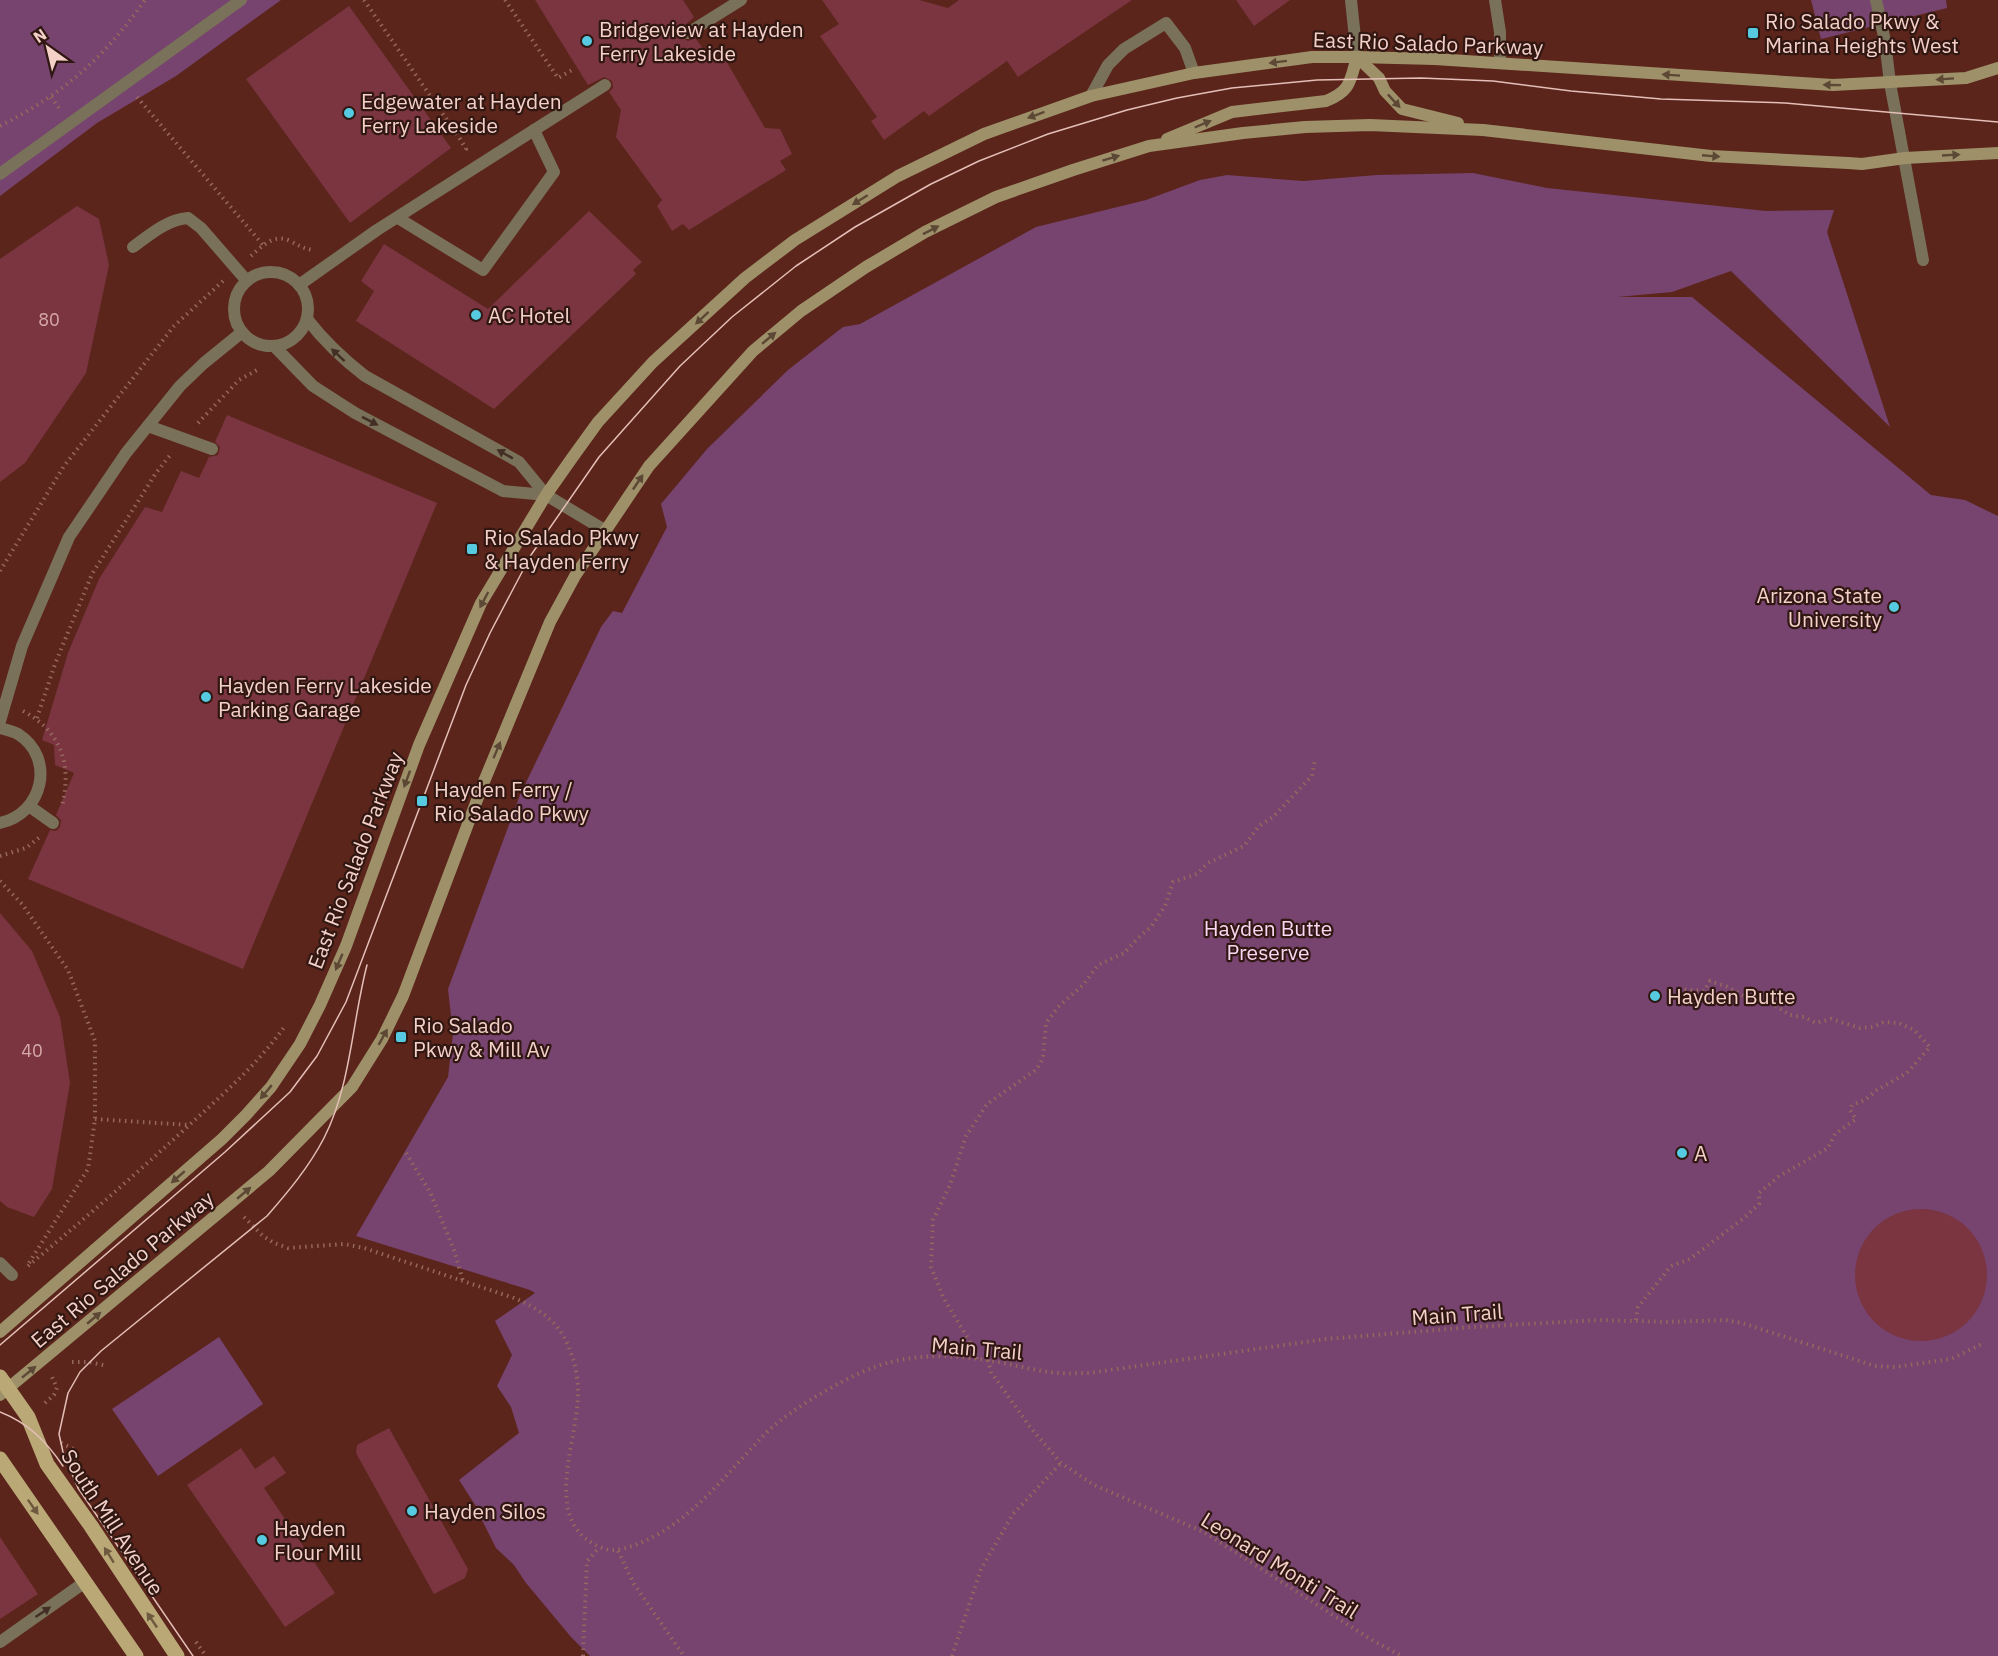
<svg xmlns="http://www.w3.org/2000/svg" width="1998" height="1656" font-family="'IBM Plex Sans',sans-serif">
<style>
.green{fill:#77436f}
.building{fill:#7a3540}
.lines{fill:none;stroke-linecap:round;stroke-linejoin:round}
.path{stroke:#96675e;stroke-width:4;stroke-dasharray:1.5 4.5;stroke-linecap:butt}
.lane{stroke:#797159;stroke-width:12}
.secondary{stroke:#9e916a;stroke-width:12}
.primary{stroke:#baa977;stroke-width:15}
.tram{stroke:#e4bfb7;stroke-width:1.5}
.oneway{fill:#5c4835}
.oneway2{fill:#422e24}
.oneway3{fill:#6e593f}
.poi-dot{fill:#55cae0;stroke:#301712;stroke-width:2}
.labels{text-anchor:middle;dominant-baseline:central;stroke-width:4.5;stroke-linejoin:round;paint-order:stroke}
.number-label{font-size:18px;fill:#d6a9a7}
.poi-label{font-size:21px;fill:#f4d0c9;stroke:#301712;text-anchor:start}
.street-label{font-size:21px;fill:#f4d0c9;stroke:#301712}
.park-label{font-size:21px;fill:#f9d7f2;stroke:#301712}
</style>
<rect width="100%" height="100%" fill="#5b251b"/>
<!-- green -->
<g class="green">
<polygon points="0,0 281,0 176,76 97,123 0,196"/>
<polygon points="1811,0 1946,0 1947,8 1821,39"/>
<polygon points="1473,173 1547,188 1766,211 1834,210 1827,232 1890,427 1731,271 1672,292 1617,297 1692,297 1931,495 1965,500 1998,516 1998,1656 590,1656 571,1637 526,1583 514,1565 496,1548 482,1520 481,1514 459,1480 519,1433 511,1407 497,1386 512,1355 495,1321 535,1293 530,1290 356,1236 448,1077 453,1034 448,989 520,795 601,627 613,611 622,613 667,527 661,504 707,449 788,370 843,327 860,324 1036,227 1146,200 1200,180 1227,175 1303,181 1377,175"/>
<polygon points="219,1337 263,1404 158,1476 112,1409"/>
</g>
<!-- building -->
<g class="building">
<polygon points="535,0 683,0 694,17 681,29 681,37 688,41 695,38 708,55 725,59 765,128 780,129 792,154 780,161 786,170 689,230 683,224 672,231 657,206 662,200 616,137 621,110 609,92 613,88 612,81 604,77 588,85"/>
<polygon points="822,0 919,0 948,8 959,0 1132,0 1018,77 1007,61 929,116 924,111 884,140 871,121 877,117 820,36 839,24"/>
<polygon points="1236,0 1290,0 1254,26"/>
<polygon points="349,6 451,148 350,223 246,79"/>
<polygon points="77,206 99,219 109,265 86,373 25,463 0,482 0,259"/>
<polygon points="589,211 642,262 633,270 636,274 494,409 356,321 374,291 361,281 384,244 488,309"/>
<polygon points="227,415 437,503 243,969 28,879 50,830 56,831 60,827 61,820 56,815 74,773 55,765 54,745 42,740 68,653 99,579 145,507 162,512 181,471 199,478 209,457 218,455 220,447 215,442"/>
<polygon points="0,913 32,951 60,1017 70,1083 52,1189 34,1217 7,1207 0,1201"/>
<circle cx="1921" cy="1275" r="66"/>
<polygon points="389,1428 468,1569 465,1578 434,1594 356,1453 357,1445"/>
<polygon points="241,1448 255,1469 274,1456 286,1473 264,1488 335,1593 285,1627 187,1485"/>
<polygon points="0,1537 38,1594 0,1619"/>
</g>
<g class="lines">
<!-- path -->
<g class="path">
<polyline points="364,0 460,139 466,149 465,150"/>
<polyline points="505,0 558,78 574,69"/>
<polyline points="51,97 59,108"/>
<polyline points="137,97 263,245"/>
<path d="M0,126C63,94 104,58 145,0"/>
<path d="M251,256C262,246 275,233 290,241C300,246 302,248 313,250"/>
<polyline points="198,423 239,380 257,370"/>
<polyline points="536,558 548,563"/>
<polyline points="0,571 64,466 174,326 223,281"/>
<path d="M23,711C62,732 72,765 62,806"/>
<polyline points="37,718 55,664 92,574 156,473 171,454"/>
<polyline points="0,856 26,848 41,836"/>
<polyline points="0,881 22,904 68,970 95,1041 95,1119 88,1169 29,1263"/>
<polyline points="95,1119 189,1125"/>
<polyline points="406,1153 430,1192 454,1250 463,1281"/>
<path d="M244,1217L263,1236L274,1243L288,1248L344,1244L364,1248L514,1298C544,1311 562,1324 572,1356C576,1367 578,1381 578,1392C579,1437 542,1517 594,1544C607,1552 618,1551 632,1546C690,1526 727,1472 769,1430C794,1407 858,1369 891,1362C923,1354 959,1355 991,1361C1013,1364 1035,1371 1058,1373C1068,1374 1079,1373 1089,1373L1326,1339L1473,1327L1599,1320L1668,1322L1725,1320L1742,1323L1875,1366L1895,1367L1951,1359L1984,1343"/>
<path d="M28,1266C82,1221 135,1175 186,1128C221,1096 257,1065 285,1026"/>
<polyline points="1636,1320 1638,1307 1671,1266 1690,1259 1744,1218 1759,1204 1759,1193 1778,1177 1828,1148 1835,1134 1856,1119 1850,1110 1852,1105 1865,1100 1877,1090 1907,1073 1930,1047 1914,1030 1899,1023 1884,1022 1873,1027 1860,1028 1831,1019 1816,1023 1804,1017 1790,1015 1765,999 1745,997 1728,987 1710,981 1704,991 1682,989"/>
<polyline points="977,1359 969,1340 944,1299 931,1267 933,1220 950,1185 966,1136 987,1104 1037,1069 1043,1058 1046,1023 1058,1007 1083,985 1098,965 1124,953 1140,936 1151,927 1165,906 1173,882 1197,874 1208,863 1244,846 1259,826 1273,817 1312,776 1315,760"/>
<polyline points="988,1360 991,1372 1030,1427 1061,1463 1094,1485 1204,1532 1370,1639 1402,1656"/>
<polyline points="72,1362 89,1362 107,1366"/>
<polyline points="45,1403 54,1395 57,1388 52,1377"/>
<polyline points="61,1443 72,1448 79,1469"/>
<polyline points="618,1551 634,1584 684,1656"/>
<polyline points="196,1642 206,1656"/>
<polyline points="583,1656 587,1561 599,1548"/>
<polyline points="952,1656 981,1569 1013,1514 1061,1463"/>
</g>
<!-- lane -->
<g class="lane">
<polyline points="1351,0 1357,57"/>
<polyline points="1495,0 1500,32 1500,63"/>
<polyline points="1876,0 1885,41 1890,83 1923,260"/>
<polyline points="688,33 741,0"/>
<polyline points="1091,96 1108,65 1124,49 1166,23 1185,48 1194,73"/>
<polyline points="0,174 241,0"/>
<polyline points="398,218 483,270 554,172 534,130"/>
<path d="M133,247C151,234 166,220 188,218L201,228L247,281"/>
<circle cx="271" cy="309" r="37"/>
<polyline points="299,285 377,230 605,85"/>
<path d="M307,319C324,341 343,359 365,376L519,462L546,495L606,531"/>
<polyline points="275,347 313,386 355,413 503,491 546,495"/>
<polyline points="148,426 212,449"/>
<polyline points="0,721 22,646 69,537 126,453 180,386 204,363 241,333"/>
<path d="M0,728C6,730 13,731 18,734C56,758 43,814 0,823"/>
<polyline points="29,806 53,823"/>
<polyline points="0,1263 12,1275"/>
<polyline points="0,1642 85,1582"/>
</g>
<!-- secondary -->
<g class="secondary">
<polyline points="1357,57 1379,78 1385,91 1402,109 1458,123"/>
<path d="M1167,139L1232,112L1326,101C1351,91 1350,81 1357,57"/>
<polyline points="0,1332 222,1139 246,1115 271,1087 300,1044 320,1005 346,946 419,745 481,603 546,495 572,458 598,422 653,362 745,278 795,240 898,176 984,134 1091,96 1194,73 1312,57 1357,57 1435,59 1833,85 1966,78 1998,68"/>
<polyline points="0,1395 269,1171 352,1087 382,1039 403,996 483,784 550,622 575,576 649,466 753,351 801,311 866,267 925,232 996,197 1073,170 1149,146 1243,133 1305,127 1370,125 1483,130 1711,156 1848,163 1862,164 1905,158 1998,153"/>
</g>
<!-- primary -->
<g class="primary">
<polyline points="0,1377 28,1417 47,1464 91,1526 177,1656"/>
<polyline points="0,1459 136,1656"/>
</g>
<!-- tram -->
<g class="tram">
<polyline points="0,1345 225,1152 290,1092 317,1056 346,1002 466,685 490,633 531,555 599,457 680,366 732,317 796,266 855,227 931,184 979,161 1048,134 1127,110 1177,98 1232,88 1317,80 1421,78 1493,81 1571,91 1661,99 1785,103 1998,122"/>
<path d="M0,1412C28,1423 46,1441 63,1466"/>
<path d="M193,1656L78,1488L63,1452L59,1434L68,1393L80,1372L101,1351L267,1216C288,1192 309,1167 324,1138C351,1085 352,1022 367,965"/>
</g>
</g>
<!-- one-way arrows -->
<defs><path id="oneway-solid" d="M-6-.8H1V-3.2L6.5 0L1 3.2V.8H-6Z" transform="scale(1.5)"/></defs>
<g class="oneway">
<use href="#oneway-solid" transform="translate(1278 62) rotate(173)"/>
<use href="#oneway-solid" transform="translate(1671 75) rotate(-176)"/>
<use href="#oneway-solid" transform="translate(1945 79) rotate(176)"/>
<use href="#oneway-solid" transform="translate(1832 85) rotate(-179)"/>
<use href="#oneway-solid" transform="translate(1394 101) rotate(47)"/>
<use href="#oneway-solid" transform="translate(1036 115) rotate(160)"/>
<use href="#oneway-solid" transform="translate(1203 124) rotate(-23)"/>
<use href="#oneway-solid" transform="translate(1951 155) rotate(-3)"/>
<use href="#oneway-solid" transform="translate(1711 156) rotate(5)"/>
<use href="#oneway-solid" transform="translate(1111 158) rotate(-17)"/>
<use href="#oneway-solid" transform="translate(860 200) rotate(148)"/>
<use href="#oneway-solid" transform="translate(931 230) rotate(-27)"/>
<use href="#oneway-solid" transform="translate(702 318) rotate(137)"/>
<use href="#oneway-solid" transform="translate(769 338) rotate(-40)"/>
<use href="#oneway-solid" transform="translate(638 482) rotate(-56)"/>
<use href="#oneway-solid" transform="translate(484 600) rotate(118)"/>
<use href="#oneway-solid" transform="translate(497 750) rotate(-67)"/>
<use href="#oneway-solid" transform="translate(407 779) rotate(110)"/>
<use href="#oneway-solid" transform="translate(339 962) rotate(113)"/>
<use href="#oneway-solid" transform="translate(383 1037) rotate(-61)"/>
<use href="#oneway-solid" transform="translate(266 1092) rotate(130)"/>
<use href="#oneway-solid" transform="translate(178 1177) rotate(139)"/>
<use href="#oneway-solid" transform="translate(244 1193) rotate(-40)"/>
<use href="#oneway-solid" transform="translate(94 1318) rotate(-40)"/>
<use href="#oneway-solid" transform="translate(29 1372) rotate(-39)"/>
</g>
<g class="oneway2">
<use href="#oneway-solid" transform="translate(338 355) rotate(-137)"/>
<use href="#oneway-solid" transform="translate(370 421) rotate(27)"/>
<use href="#oneway-solid" transform="translate(505 454) rotate(-151)"/>
<use href="#oneway-solid" transform="translate(43 1612) rotate(-34)"/>
</g>
<g class="oneway3">
<use href="#oneway-solid" transform="translate(33 1507) rotate(55)"/>
<use href="#oneway-solid" transform="translate(109 1555) rotate(-122)"/>
<use href="#oneway-solid" transform="translate(152 1620) rotate(-124)"/>
</g>
<!-- markers -->
<g class="poi-dot">
<rect x="1747" y="27" width="12" height="12" rx="3"/>
<circle cx="587" cy="41" r="6"/>
<circle cx="349" cy="113" r="6"/>
<circle cx="476" cy="315" r="6"/>
<rect x="466" y="543" width="12" height="12" rx="3"/>
<circle cx="1894" cy="607" r="6"/>
<circle cx="206" cy="697" r="6"/>
<rect x="416" y="795" width="12" height="12" rx="3"/>
<circle cx="1655" cy="996" r="6"/>
<rect x="395" y="1031" width="12" height="12" rx="3"/>
<circle cx="1682" cy="1153" r="6"/>
<circle cx="412" cy="1511" r="6"/>
<circle cx="262" cy="1540" r="6"/>
</g>
<g class="labels">
<!-- number labels -->
<g class="number-label">
<text x="49" y="319">80</text>
<text x="32" y="1050">40</text>
</g>
<!-- poi labels -->
<g class="poi-label">
<text x="1765" y="21">Rio Salado Pkwy &amp;<tspan x="1765" dy="24">Marina Heights West</tspan></text>
<text x="599" y="29">Bridgeview at Hayden<tspan x="599" dy="24">Ferry Lakeside</tspan></text>
<text x="361" y="101">Edgewater at Hayden<tspan x="361" dy="24">Ferry Lakeside</tspan></text>
<text x="488" y="315">AC Hotel</text>
<text x="484" y="537">Rio Salado Pkwy<tspan x="484" dy="24">&amp; Hayden Ferry</tspan></text>
<text x="1882" y="595" text-anchor="end">Arizona State<tspan x="1882" dy="24">University</tspan></text>
<text x="218" y="685">Hayden Ferry Lakeside<tspan x="218" dy="24">Parking Garage</tspan></text>
<text x="434" y="789">Hayden Ferry /<tspan x="434" dy="24">Rio Salado Pkwy</tspan></text>
<text x="1667" y="996">Hayden Butte</text>
<text x="413" y="1025">Rio Salado<tspan x="413" dy="24">Pkwy &amp; Mill Av</tspan></text>
<text x="1694" y="1153">A</text>
<text x="424" y="1511">Hayden Silos</text>
<text x="274" y="1528">Hayden<tspan x="274" dy="24">Flour Mill</tspan></text>
</g>
<!-- street labels -->
<g class="street-label">
<text transform="translate(1428 43) rotate(2)">East Rio Salado Parkway</text>
<text transform="translate(355 860) rotate(-69)">East Rio Salado Parkway</text>
<text transform="translate(122 1269) rotate(-40)">East Rio Salado Parkway</text>
<text transform="translate(1457 1314) rotate(-4)">Main Trail</text>
<text transform="translate(977 1348) rotate(5)">Main Trail</text>
<text transform="translate(113 1522) rotate(57)">South Mill Avenue</text>
<text transform="translate(1280 1565) rotate(32)">Leonard Monti Trail</text>
</g>
<!-- park labels -->
<g class="park-label">
<text x="1268" y="928">Hayden Butte<tspan x="1268" dy="24">Preserve</tspan></text>
</g>
</g>
<!-- north arrow -->
<g transform="translate(48 48) rotate(326)" stroke="#301712" stroke-width="4.5" paint-order="stroke">
<path d="M0-4.5L10 22L0 15L-10 22Z" fill="#f4d0c9"/>
<text y="-9" font-size="16" font-weight="bold" text-anchor="middle" fill="#f4d0c9">N</text>
</g>
</svg>
